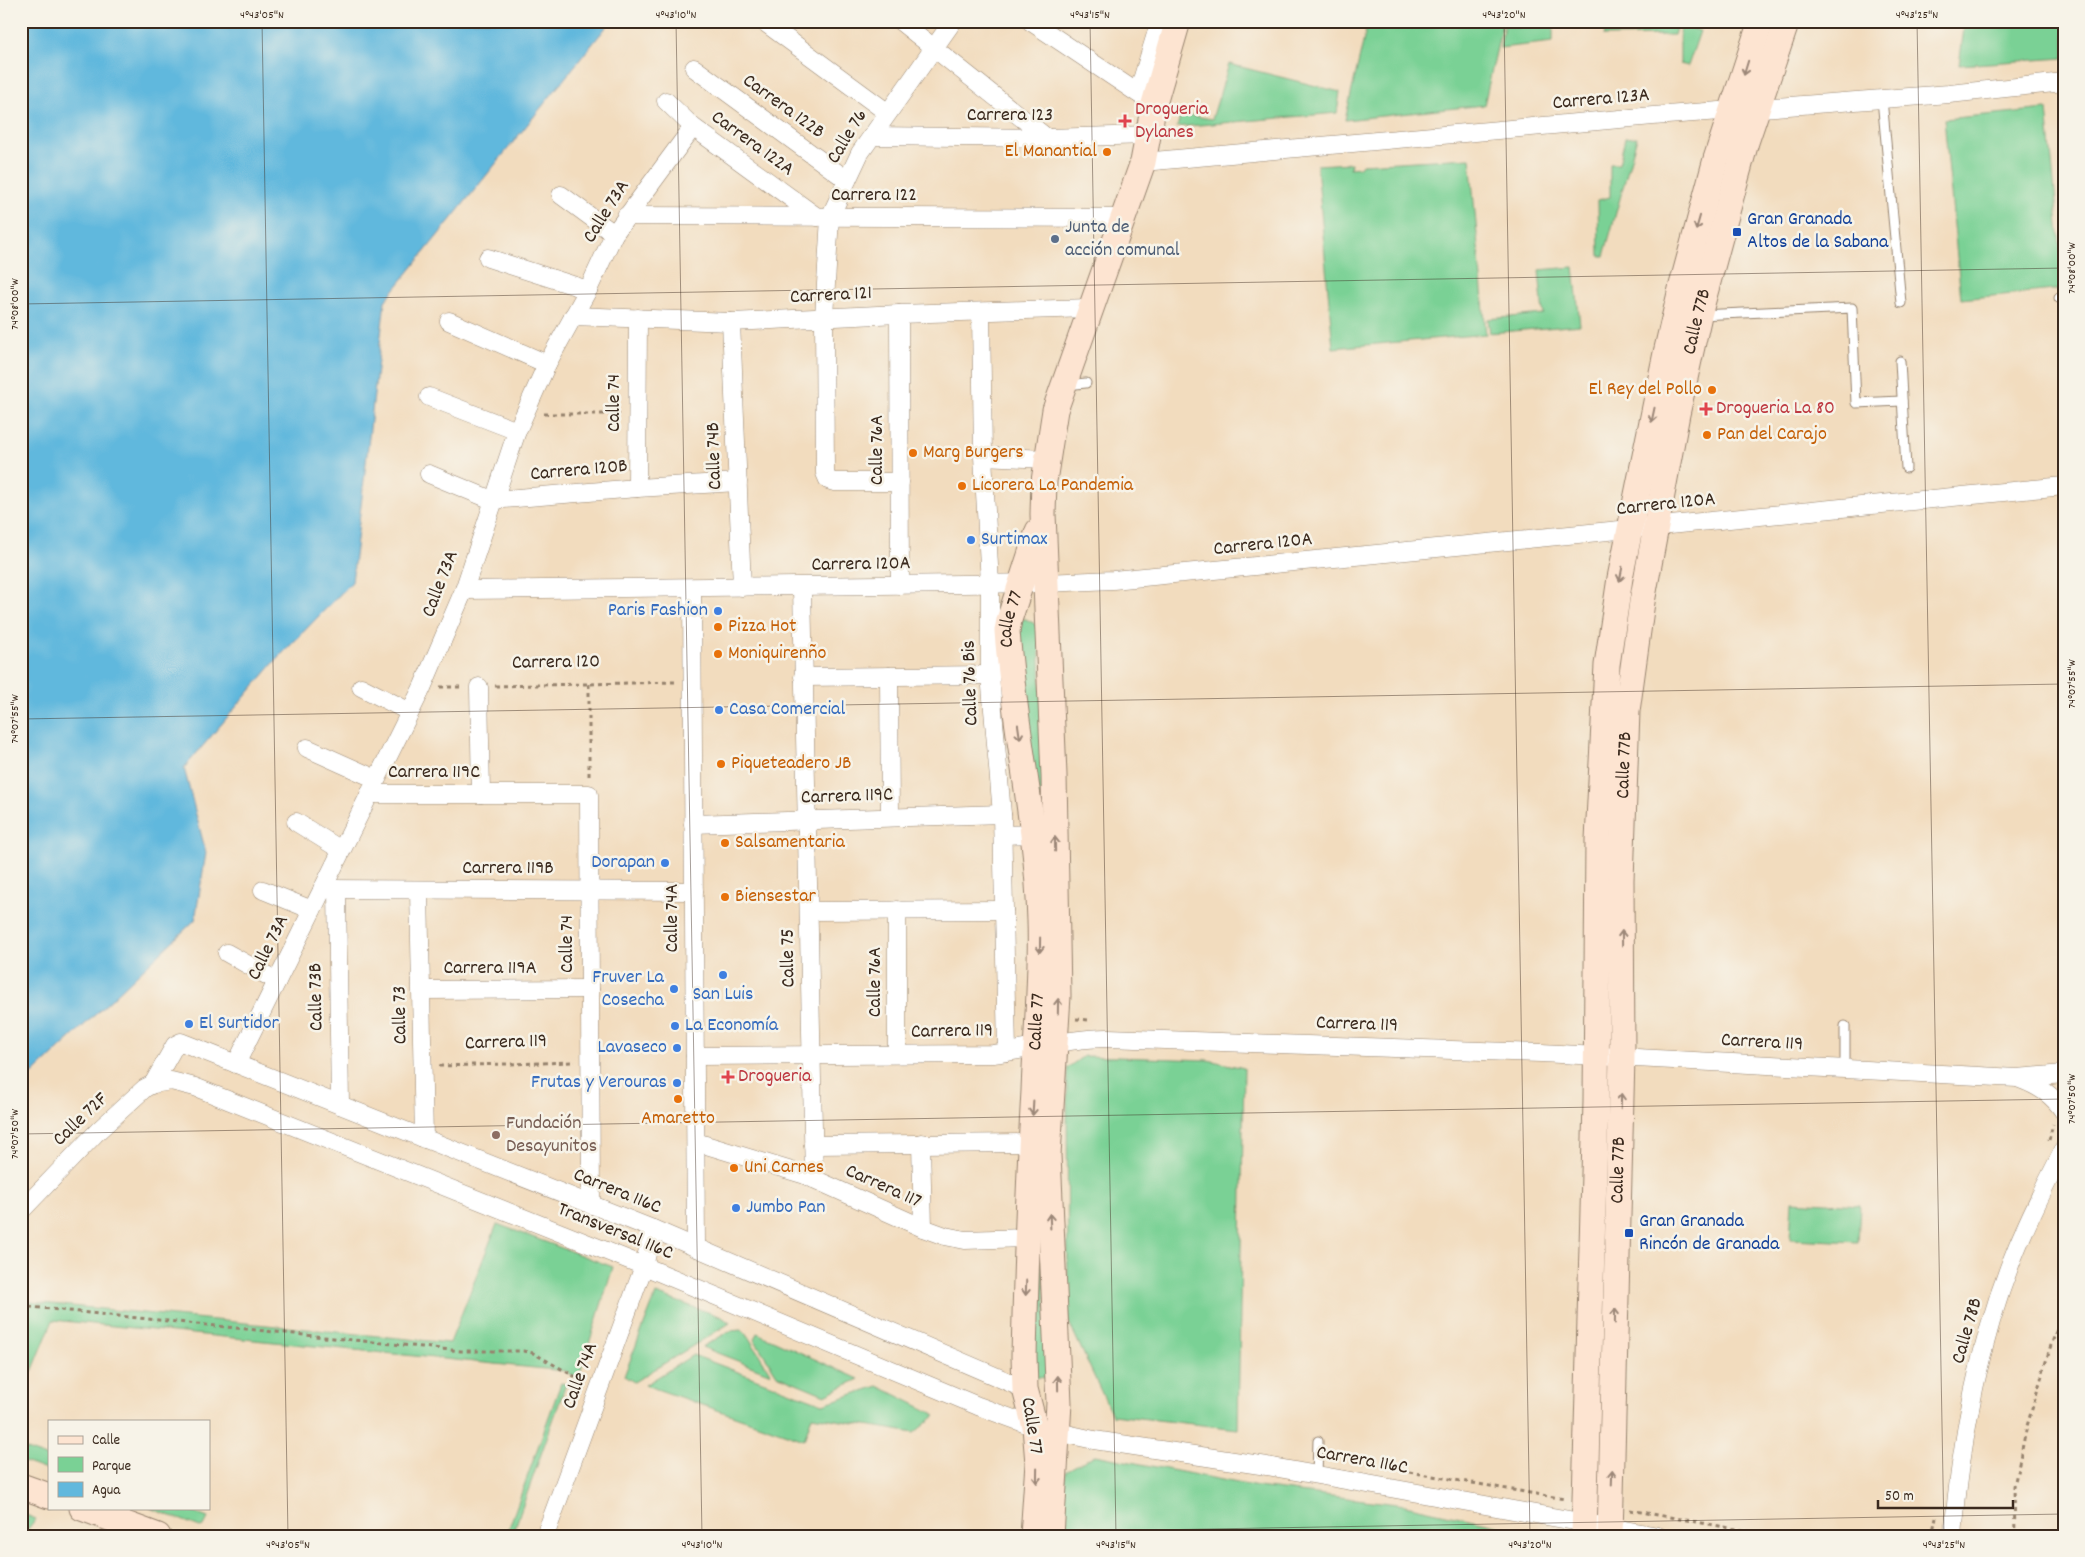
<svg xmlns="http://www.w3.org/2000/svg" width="2085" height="1557" font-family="Dekko,sans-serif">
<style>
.green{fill:#7ad195;stroke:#5a7e5a}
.water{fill:#61b8dd;stroke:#4e717e}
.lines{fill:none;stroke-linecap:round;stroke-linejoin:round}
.lane-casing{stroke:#96836e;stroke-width:11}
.street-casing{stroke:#96836e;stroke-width:19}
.secondary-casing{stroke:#96836e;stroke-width:27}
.path{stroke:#96836e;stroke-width:3;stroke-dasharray:4 4;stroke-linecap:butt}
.lane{stroke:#fff;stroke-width:9}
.street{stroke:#fff;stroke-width:18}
.secondary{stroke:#fde4d1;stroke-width:25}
.oneway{stroke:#9c8778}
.ticks{fill:none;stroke:#3b2a1e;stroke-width:1;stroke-opacity:0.45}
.health-dot{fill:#e0444e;stroke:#f7f3e8;stroke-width:2}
.food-dot{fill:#e8710a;stroke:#f7f3e8;stroke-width:2}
.transit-dot{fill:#1a4fb4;stroke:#f7f3e8;stroke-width:2}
.service-dot{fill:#5c6f8a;stroke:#f7f3e8;stroke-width:2}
.shop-dot{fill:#3f7fe0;stroke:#f7f3e8;stroke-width:2}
.education-dot{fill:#8d6e63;stroke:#f7f3e8;stroke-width:2}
.labels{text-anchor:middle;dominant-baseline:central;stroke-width:5;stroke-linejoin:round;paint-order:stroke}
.street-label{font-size:20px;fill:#3b2a1e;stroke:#f7f3e8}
.health-label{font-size:20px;fill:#be3a42;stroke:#f7f3e8;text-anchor:start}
.food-label{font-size:20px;fill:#c56008;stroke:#f7f3e8;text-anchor:start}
.transit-label{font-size:20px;fill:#164399;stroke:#f7f3e8;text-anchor:start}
.service-label{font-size:20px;fill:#4e5e75;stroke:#f7f3e8;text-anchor:start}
.shop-label{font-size:20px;fill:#366cbe;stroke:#f7f3e8;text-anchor:start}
.education-label{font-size:20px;fill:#785e54;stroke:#f7f3e8;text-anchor:start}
.neatline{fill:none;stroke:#3b2a1e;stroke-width:2}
.ticks-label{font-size:12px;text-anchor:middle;fill:#3b2a1e}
</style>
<rect width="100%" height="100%" fill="#f7f3e8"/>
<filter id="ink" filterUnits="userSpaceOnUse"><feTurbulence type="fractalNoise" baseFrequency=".02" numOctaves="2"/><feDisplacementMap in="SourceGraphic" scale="10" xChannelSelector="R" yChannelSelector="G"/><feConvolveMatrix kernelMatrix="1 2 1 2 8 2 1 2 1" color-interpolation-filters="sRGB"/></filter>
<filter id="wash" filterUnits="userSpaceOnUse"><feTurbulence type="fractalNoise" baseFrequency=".0096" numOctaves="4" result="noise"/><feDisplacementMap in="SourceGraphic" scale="20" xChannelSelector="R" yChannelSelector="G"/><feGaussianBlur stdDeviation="1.12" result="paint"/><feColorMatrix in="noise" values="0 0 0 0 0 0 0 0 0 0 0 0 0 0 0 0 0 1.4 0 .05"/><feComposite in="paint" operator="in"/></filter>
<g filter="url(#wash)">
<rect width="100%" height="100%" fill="#f2dcbe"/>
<!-- green -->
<g class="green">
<polygon points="1368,21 1503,21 1484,105 1345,120"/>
<polygon points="1521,21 1542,21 1553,24 1553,42 1500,48 1504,25 1519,28"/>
<polygon points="1607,21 1678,21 1674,35 1604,36"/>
<polygon points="1965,21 2064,21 2064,58 1959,65"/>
<polygon points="1680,25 1700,31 1688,66 1680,64"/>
<polygon points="1229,64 1340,92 1337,113 1177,127 1181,114 1212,119"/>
<polygon points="2047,109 2064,289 1961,299 1944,119"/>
<polygon points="1637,137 1604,256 1599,256 1598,200 1610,197 1610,164 1619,164 1625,138"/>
<polygon points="1470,158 1486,334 1333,348 1317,165 1351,163 1350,168 1360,167 1362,164"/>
<polygon points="1574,267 1580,325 1490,333 1488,319 1543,314 1539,270"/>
<polygon points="1019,619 1026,619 1035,624 1039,633 1047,873 1025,733"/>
<polygon points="1084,1056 1208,1060 1244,1068 1238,1429 1112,1415 1068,1320 1067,1068"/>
<polygon points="1037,1172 1050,1378 1031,1377"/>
<polygon points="1792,1201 1860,1205 1858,1242 1790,1239"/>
<polygon points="497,1224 613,1267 578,1379 565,1371 53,1320 21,1399 21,1301 450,1343"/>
<polygon points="656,1294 722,1317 730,1323 634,1382 624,1376"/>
<polygon points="741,1330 746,1333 771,1374 702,1347 730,1331"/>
<polygon points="757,1333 859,1379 825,1395 777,1375 754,1339"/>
<polygon points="693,1355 823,1404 878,1386 936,1415 914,1433 812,1416 804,1440 645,1385"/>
<polygon points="561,1383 566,1384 512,1536 506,1536"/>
<polygon points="21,1448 49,1458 49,1471 21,1461"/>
<polygon points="1095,1455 1258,1487 1405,1505 1546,1536 1058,1536 1066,1471"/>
<polygon points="150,1508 181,1508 208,1518 204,1526 200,1527"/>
<polygon points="21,1513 36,1519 22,1536 21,1536"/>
</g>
<!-- water -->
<polygon class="water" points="21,21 611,21 385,301 352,582 278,658 184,768 206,853 195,920 21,1085"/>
</g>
<g filter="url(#ink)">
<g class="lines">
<!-- lane casing -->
<g class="lane-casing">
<g id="lane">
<polyline points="1882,99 1901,303"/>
<polyline points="2059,298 2064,298"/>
<polyline points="1700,315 1852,308 1856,403 1902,401"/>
<polyline points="1900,361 1906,468"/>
<polyline points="1066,385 1086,383"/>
<polyline points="1845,1069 1845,1026"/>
<polyline points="1317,1475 1318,1441"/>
</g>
</g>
<!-- street casing -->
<g class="street-casing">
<g id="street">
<polyline points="763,21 888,113"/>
<polyline points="900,21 1047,138"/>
<polyline points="1030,21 1154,104"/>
<polyline points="694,68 847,180"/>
<polyline points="1138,93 1160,21"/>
<polyline points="666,101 693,127 817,217"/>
<polyline points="872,136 1047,138 1148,135"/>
<polyline points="1143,162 1653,116 1949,94 2064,82"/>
<polyline points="561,195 614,234"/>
<polyline points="626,216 1122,218"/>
<polyline points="488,258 588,290"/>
<polyline points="981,312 983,456 990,584 990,675 1002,814 1007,1052"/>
<polyline points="899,314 900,585"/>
<polyline points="573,316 731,322 899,314 1090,308"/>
<polyline points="449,321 547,364"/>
<polyline points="731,322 742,587"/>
<polyline points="429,397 517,431"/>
<polyline points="983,456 1046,459"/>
<polyline points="429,474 492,500 637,488 738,482"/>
<polyline points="900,482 834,482 828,480 825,473 824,317 830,217 860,153 953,21"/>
<polyline points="637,488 638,318"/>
<polyline points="802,587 814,1179"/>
<polyline points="692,588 696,1248"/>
<polyline points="464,590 1046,583 1113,580 2064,486"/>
<polyline points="889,676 890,817"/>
<polyline points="803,677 990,675"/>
<polyline points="361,687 410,712"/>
<polyline points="479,687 481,794"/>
<polyline points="307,748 376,779"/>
<polyline points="369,794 589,794 591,1205"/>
<polyline points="296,822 341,850"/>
<polyline points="693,824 1002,814"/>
<polyline points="1003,835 1034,834"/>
<polyline points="322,889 694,891"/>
<polyline points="337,889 340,1105"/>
<polyline points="263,890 312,910"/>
<polyline points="419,890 424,1139"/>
<polyline points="897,910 897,1054"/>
<polyline points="809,911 1004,910"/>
<polyline points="227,953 277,981"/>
<polyline points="422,990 590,989"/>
<path d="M695,1056L993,1054C1032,1049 1070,1038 1108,1038L1541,1053L2017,1078L2064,1074"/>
<polyline points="236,1064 422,688 464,590 517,431 547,364 588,290 614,234 693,127"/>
<path d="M2020,1079C2039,1086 2053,1095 2064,1112"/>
<polyline points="153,1084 175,1045 181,1042 653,1229 1025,1389"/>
<polyline points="696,1142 805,1175 923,1228 945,1236 965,1240 1027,1238"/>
<polyline points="921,1143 923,1228"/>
<polyline points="813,1145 1031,1143"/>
<polyline points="21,1211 98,1131 145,1088 153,1084 171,1081 195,1087 644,1266 978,1406 1035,1427 1094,1440 1267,1466 1658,1536"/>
<polyline points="545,1536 644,1266 653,1229"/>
<path d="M1953,1536C1961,1437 1980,1336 2018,1245C2032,1212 2048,1180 2064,1149"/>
</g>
</g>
<!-- secondary casing -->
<g class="secondary-casing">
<g id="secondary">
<polyline points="21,1486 49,1496"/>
<polyline points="82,1508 158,1536"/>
<path id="s1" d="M1033,1536L1038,1463L1035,1427L1025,1389L1024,1356C1026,1267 1029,1179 1034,1091C1036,1034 1042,977 1040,920C1037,823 1014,728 1007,631L1009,620L1038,531"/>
<polyline points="1051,1536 1059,1403 1048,1155 1058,996 1054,775 1043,514 1044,481 1055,410 1143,162 1154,104 1178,21"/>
<polyline points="1584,1536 1596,1102 1598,840 1607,665 1620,578 1666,353 1681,289 1716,159 1761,21"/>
<path id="s2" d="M1610,1536L1622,1057L1621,880L1627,711L1642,602L1677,414L1699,315L1746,142L1787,21"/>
</g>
</g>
<!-- path -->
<g class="path">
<polyline points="544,414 620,414"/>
<polyline points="589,684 589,778"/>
<polyline points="495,686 676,682"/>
<polyline points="440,687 463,687"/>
<polyline points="1076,1019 1089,1020"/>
<polyline points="439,1066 575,1062"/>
<polyline points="2049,1140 2053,1124"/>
<polyline points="21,1306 461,1351 523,1351 533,1353 583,1381"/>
<polyline points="1409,1472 1565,1499"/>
<polyline points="1630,1510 1775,1536"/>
<polyline points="1932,1536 1936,1517"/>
<polyline points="2015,1536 2014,1486 2027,1426 2050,1348 2064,1310"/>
</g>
<!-- lane -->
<use href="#lane" class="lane"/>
<!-- street -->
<use href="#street" class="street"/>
<!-- secondary -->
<use href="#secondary" class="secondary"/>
</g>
<!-- one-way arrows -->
<defs><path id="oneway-shaft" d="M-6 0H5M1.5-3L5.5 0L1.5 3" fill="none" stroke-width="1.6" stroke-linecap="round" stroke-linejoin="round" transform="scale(1.25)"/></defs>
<g class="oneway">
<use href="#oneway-shaft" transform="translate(1746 68) rotate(107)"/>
<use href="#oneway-shaft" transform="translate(1698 223) rotate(106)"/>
<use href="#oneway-shaft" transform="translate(1653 415) rotate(102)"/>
<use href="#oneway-shaft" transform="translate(1621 574) rotate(101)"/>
<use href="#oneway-shaft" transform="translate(1019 732) rotate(82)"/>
<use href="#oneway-shaft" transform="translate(1055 844) rotate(-91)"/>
<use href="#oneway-shaft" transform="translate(1622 938) rotate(-91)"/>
<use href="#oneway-shaft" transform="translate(1040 945) rotate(91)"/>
<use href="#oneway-shaft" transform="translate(1058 1006) rotate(-89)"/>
<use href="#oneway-shaft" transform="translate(1621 1101) rotate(-88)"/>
<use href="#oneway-shaft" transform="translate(1033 1108) rotate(93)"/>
<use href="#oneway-shaft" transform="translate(1050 1221) rotate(-93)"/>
<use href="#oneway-shaft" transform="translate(1026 1288) rotate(92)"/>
<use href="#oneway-shaft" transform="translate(1615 1316) rotate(-89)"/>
<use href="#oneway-shaft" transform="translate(1058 1383) rotate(-91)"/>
<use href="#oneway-shaft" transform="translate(1037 1476) rotate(91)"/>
<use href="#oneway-shaft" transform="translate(1612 1478) rotate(-88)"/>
</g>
</g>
<!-- ticks -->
<path class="ticks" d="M262,21L288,1536M676,21L702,1536M1090,21L1116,1536M1504,21L1530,1536M1917,21L1944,1536M21,304L2064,268M21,719L2064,684M21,1134L2064,1099M809,1536L2064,1514"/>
<!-- markers -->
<g class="health-dot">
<path d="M1122.5 113.5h5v5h5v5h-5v5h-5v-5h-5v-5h5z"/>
<path d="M1703.5 401.5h5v5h5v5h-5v5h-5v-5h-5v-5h5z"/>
<path d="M725.5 1069.5h5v5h5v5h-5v5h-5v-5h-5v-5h5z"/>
</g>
<g class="food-dot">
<circle cx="1107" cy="152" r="5"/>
<circle cx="1712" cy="390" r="5"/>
<circle cx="1707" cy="435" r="5"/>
<circle cx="913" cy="453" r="5"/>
<circle cx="962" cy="486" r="5"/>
<circle cx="718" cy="627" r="5"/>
<circle cx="718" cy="654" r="5"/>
<circle cx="721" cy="764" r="5"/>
<circle cx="725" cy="843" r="5"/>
<circle cx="725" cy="897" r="5"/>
<circle cx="678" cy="1099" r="5"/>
<circle cx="734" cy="1168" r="5"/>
</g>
<g class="transit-dot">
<rect x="1732" y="227" width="10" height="10" rx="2.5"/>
<rect x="1624" y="1228" width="10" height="10" rx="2.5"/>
</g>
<circle class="service-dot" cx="1055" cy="239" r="5"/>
<g class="shop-dot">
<circle cx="971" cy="540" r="5"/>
<circle cx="718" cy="611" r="5"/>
<circle cx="719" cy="710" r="5"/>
<circle cx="665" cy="863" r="5"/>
<circle cx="723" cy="975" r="5"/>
<circle cx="674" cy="989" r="5"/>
<circle cx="189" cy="1024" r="5"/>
<circle cx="675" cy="1026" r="5"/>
<circle cx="677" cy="1048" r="5"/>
<circle cx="677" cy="1083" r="5"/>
<circle cx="736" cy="1208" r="5"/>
</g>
<circle class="education-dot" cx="496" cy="1135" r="5"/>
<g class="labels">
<!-- street labels -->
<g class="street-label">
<text transform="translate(1601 100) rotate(-5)">Carrera 123A</text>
<text transform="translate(783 107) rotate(36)">Carrera 122B</text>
<text x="1010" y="116">Carrera 123</text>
<text transform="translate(848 137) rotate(-59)">Calle 76</text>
<text transform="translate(752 144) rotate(36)">Carrera 122A</text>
<text x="874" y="196">Carrera 122</text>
<text transform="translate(607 212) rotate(-58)">Calle 73A</text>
<text transform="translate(831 296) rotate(-3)">Carrera 121</text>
<text stroke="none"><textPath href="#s2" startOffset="1221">Calle 77B</textPath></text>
<text transform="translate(615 403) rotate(-90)">Calle 74</text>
<text transform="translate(878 450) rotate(-90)">Calle 76A</text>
<text transform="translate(715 456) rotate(-92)">Calle 74B</text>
<text transform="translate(579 471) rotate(-5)">Carrera 120B</text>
<text transform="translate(1666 505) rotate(-6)">Carrera 120A</text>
<text transform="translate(1263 545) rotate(-6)">Carrera 120A</text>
<text transform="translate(861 565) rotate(-1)">Carrera 120A</text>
<text transform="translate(441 584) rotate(-69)">Calle 73A</text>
<text stroke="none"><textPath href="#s1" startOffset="921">Calle 77</textPath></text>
<text transform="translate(556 663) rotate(-1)">Carrera 120</text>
<text transform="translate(971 683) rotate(-92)">Calle 76 Bis</text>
<text stroke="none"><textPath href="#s2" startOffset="771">Calle 77B</textPath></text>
<text x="434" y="773">Carrera 119C</text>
<text transform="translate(847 797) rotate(-2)">Carrera 119C</text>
<text x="508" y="869">Carrera 119B</text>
<text transform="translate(673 918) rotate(-90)">Calle 74A</text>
<text transform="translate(568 944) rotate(-90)">Calle 74</text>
<text transform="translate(269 948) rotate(-64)">Calle 73A</text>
<text transform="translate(789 958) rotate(-91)">Calle 75</text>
<text x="490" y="969">Carrera 119A</text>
<text transform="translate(876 982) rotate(-90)">Calle 76A</text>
<text transform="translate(317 997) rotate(-91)">Calle 73B</text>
<text transform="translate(401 1015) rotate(-91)">Calle 73</text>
<text stroke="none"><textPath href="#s1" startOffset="516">Calle 77</textPath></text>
<text transform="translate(1357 1025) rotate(2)">Carrera 119</text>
<text transform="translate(952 1032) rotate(-1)">Carrera 119</text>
<text transform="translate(506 1043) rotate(-2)">Carrera 119</text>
<text transform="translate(1762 1043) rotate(3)">Carrera 119</text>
<text transform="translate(81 1120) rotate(-44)">Calle 72F</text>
<text stroke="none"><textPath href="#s2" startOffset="366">Calle 77B</textPath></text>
<text transform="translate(883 1187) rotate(24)">Carrera 117</text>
<text transform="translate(617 1192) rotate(22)">Carrera 116C</text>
<text transform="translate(615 1232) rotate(22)">Transversal 116C</text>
<text transform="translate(1968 1331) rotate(-74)">Calle 78B</text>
<text transform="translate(581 1376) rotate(-70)">Calle 74A</text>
<text transform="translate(1031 1426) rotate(81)">Calle 77</text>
<text transform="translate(1362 1461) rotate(10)">Carrera 116C</text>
</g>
<!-- health labels -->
<g class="health-label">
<text x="1135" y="110">Drogueria<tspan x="1135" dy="23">Dylanes</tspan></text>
<text x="1716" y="409">Drogueria La 80</text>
<text x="738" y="1077">Drogueria</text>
</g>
<!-- food labels -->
<g class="food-label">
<text x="1097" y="152" text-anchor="end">El Manantial</text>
<text x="1702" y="390" text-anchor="end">El Rey del Pollo</text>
<text x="1717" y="435">Pan del Carajo</text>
<text x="923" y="453">Marg Burgers</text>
<text x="972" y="486">Licorera La Pandemia</text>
<text x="728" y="627">Pizza Hot</text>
<text x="728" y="654">Moniquirenño</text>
<text x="731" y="764">Piqueteadero JB</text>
<text x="735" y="843">Salsamentaria</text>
<text x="735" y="897">Biensestar</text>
<text x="678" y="1119" text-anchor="middle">Amaretto</text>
<text x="744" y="1168">Uni Carnes</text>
</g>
<!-- transit labels -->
<g class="transit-label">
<text x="1747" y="220">Gran Granada<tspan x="1747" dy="23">Altos de la Sabana</tspan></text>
<text x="1639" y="1222">Gran Granada<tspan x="1639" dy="23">Rincón de Granada</tspan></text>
</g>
<!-- service labels -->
<g class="service-label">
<text x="1065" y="228">Junta de<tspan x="1065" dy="23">acción comunal</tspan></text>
</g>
<!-- shop labels -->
<g class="shop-label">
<text x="981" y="540">Surtimax</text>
<text x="708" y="611" text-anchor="end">Paris Fashion</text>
<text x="729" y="710">Casa Comercial</text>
<text x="655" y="863" text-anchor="end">Dorapan</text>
<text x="664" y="978" text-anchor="end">Fruver La<tspan x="664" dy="23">Cosecha</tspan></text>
<text x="723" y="995" text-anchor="middle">San Luis</text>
<text x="199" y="1024">El Surtidor</text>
<text x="685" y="1026">La Economía</text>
<text x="667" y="1048" text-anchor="end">Lavaseco</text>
<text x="667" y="1083" text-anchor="end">Frutas y Verouras</text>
<text x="746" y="1208">Jumbo Pan</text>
</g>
<!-- education labels -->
<g class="education-label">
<text x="506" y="1124">Fundación<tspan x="506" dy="23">Desayunitos</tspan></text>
</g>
</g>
<!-- margin -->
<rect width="2085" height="1557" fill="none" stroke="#f7f3e8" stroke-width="55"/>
<!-- legend -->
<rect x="48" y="1420" width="162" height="90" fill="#f7f3e8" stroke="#aca397"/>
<rect x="58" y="1436" width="25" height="8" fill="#fde4d1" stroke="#aca397"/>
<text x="92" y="1444" font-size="15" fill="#3b2a1e">Calle</text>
<rect x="58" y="1457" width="25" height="15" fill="#7ad195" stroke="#aca397"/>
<text x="92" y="1470" font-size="15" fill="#3b2a1e">Parque</text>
<rect x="58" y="1482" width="25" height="15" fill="#61b8dd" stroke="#aca397"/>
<text x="92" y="1494" font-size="15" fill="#3b2a1e">Agua</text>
<!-- scale -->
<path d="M1878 1500v8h135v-8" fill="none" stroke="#3b2a1e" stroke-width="2.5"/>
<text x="1885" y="1500" font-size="15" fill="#3b2a1e" stroke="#f7f3e8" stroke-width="4" paint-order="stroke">50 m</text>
<rect x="28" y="28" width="2030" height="1502" class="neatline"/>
<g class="ticks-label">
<text x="262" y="18">4°43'05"N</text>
<text x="676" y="18">4°43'10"N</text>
<text x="1090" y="18">4°43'15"N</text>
<text x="1504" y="18">4°43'20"N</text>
<text x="1917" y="18">4°43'25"N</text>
<text transform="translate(2071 268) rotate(-90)" y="4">74°08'00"W</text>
<text transform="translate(14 304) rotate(-90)" y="4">74°08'00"W</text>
<text transform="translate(2071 684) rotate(-90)" y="4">74°07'55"W</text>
<text transform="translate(14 719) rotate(-90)" y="4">74°07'55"W</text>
<text transform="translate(2071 1099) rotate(-90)" y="4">74°07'50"W</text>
<text transform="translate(14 1134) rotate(-90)" y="4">74°07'50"W</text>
<text x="288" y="1548">4°43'05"N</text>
<text x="702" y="1548">4°43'10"N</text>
<text x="1116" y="1548">4°43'15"N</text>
<text x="1530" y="1548">4°43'20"N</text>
<text x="1944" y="1548">4°43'25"N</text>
</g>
</svg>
